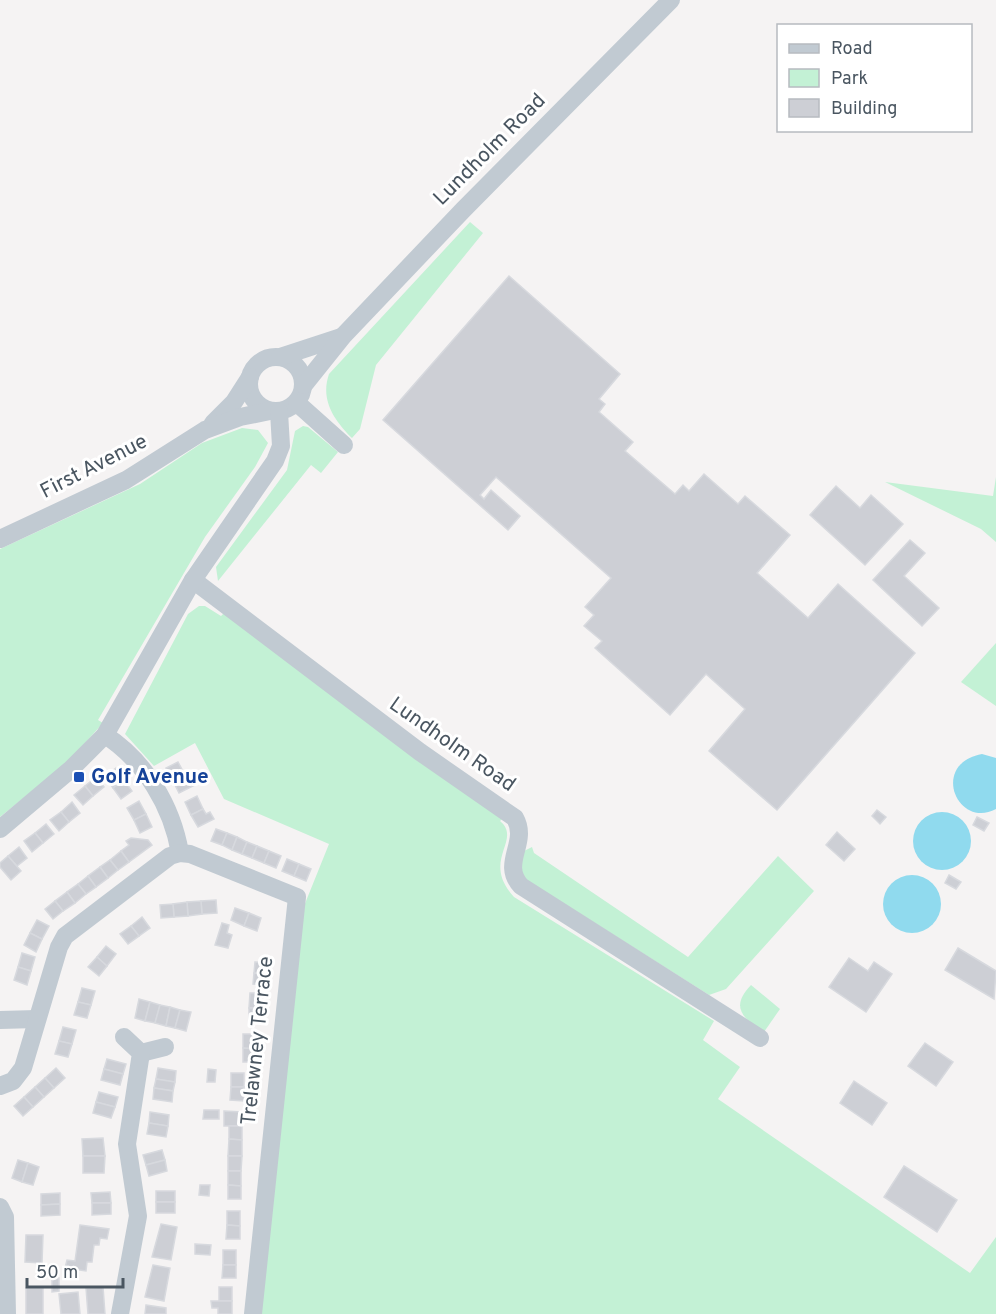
<svg xmlns="http://www.w3.org/2000/svg" width="996" height="1314" font-family="Overpass,sans-serif">
<style>
.green{fill:#c3f1d5}
.water{fill:#90daee}
.building{fill:#cdcfd5;stroke:#d7d9de;stroke-width:1.5}
.lines{fill:none;stroke-linecap:round;stroke-linejoin:round}
.minor{stroke:#c1cad2;stroke-width:18}
.transit-dot{fill:#1a4fb4;stroke:#fff;stroke-width:2}
.labels{text-anchor:middle;dominant-baseline:central;stroke-width:6;stroke-linejoin:round;paint-order:stroke}
.street-label{font-size:21px;fill:#4a5661;stroke:#fff}
.transit-label{font-size:21px;font-weight:bold;fill:#164399;stroke:#fff;text-anchor:start}
</style>
<rect width="100%" height="100%" fill="#f5f3f3"/>
<!-- green -->
<g class="green">
<path d="M470,222L483,233L376,365L360,429L352,438C334,420 320,400 329,374Z"/>
<polygon points="303,426 308,427 338,452 321,473 311,465 218,581 216,567 287,470 295,431"/>
<polygon points="242,428 258,430 268,443 255,467 205,537 98,720 103,723 68,762 0,817 0,549 140,484 202,443"/>
<polygon points="996,477 996,542 981,529 885,482 993,496"/>
<path d="M199,606H205L221,616L224,613L503,818L500,821C523,840 480,860 514,897L714,1021L703,1040L740,1067L718,1099L970,1273L996,1237V1314H259L302,911L329,844L224,799L195,743L154,766L125,734L188,614Z"/>
<polygon points="996,643 996,706 961,682"/>
<polygon points="532,847 534,853 688,957 778,856 814,891 726,989 709,995 525,879 519,866 524,851"/>
<path d="M751,985L780,1009L764,1032C742,1018 730,1007 751,985Z"/>
</g>
<!-- water -->
<g class="water">
<path d="M982,754L996,758V809C958,830 929,764 982,754Z"/>
<circle cx="942" cy="841" r="29"/>
<circle cx="912" cy="904" r="29"/>
</g>
<!-- building -->
<g class="building">
<polygon points="509,276 620,374 599,399 605,404 599,412 633,442 625,451 675,494 683,485 689,491 704,474 738,504 745,496 790,535 757,573 808,618 838,584 915,653 777,810 709,751 745,709 706,674 670,715 595,648 602,641 584,626 594,615 585,607 611,578 496,477 480,495 484,499 491,490 520,516 508,530 383,420"/>
<polygon points="836,486 860,508 871,495 903,524 865,565 810,515"/>
<polygon points="910,540 925,553 904,576 939,608 922,626 873,580"/>
<polygon points="178,762 185,775 173,781 166,768"/>
<polygon points="116,768 124,780 113,788 105,776"/>
<polygon points="185,775 189,783 193,781 195,785 179,793 173,781"/>
<polygon points="96,777 104,787 93,796 85,786"/>
<polygon points="124,780 132,791 121,799 113,788"/>
<polygon points="85,786 93,796 83,805 74,795"/>
<polygon points="197,796 203,809 191,815 185,802"/>
<polygon points="139,801 146,814 134,820 127,808"/>
<polygon points="72,802 80,813 69,822 61,812"/>
<polygon points="203,809 206,814 210,812 214,819 198,827 191,815"/>
<polygon points="877,810 886,817 880,824 872,816"/>
<polygon points="61,812 69,822 59,831 50,820"/>
<polygon points="146,814 152,827 140,833 134,820"/>
<polygon points="977,817 989,823 984,831 973,825"/>
<polygon points="46,824 54,834 43,843 35,833"/>
<polygon points="216,829 227,833 222,845 211,841"/>
<polygon points="837,832 855,849 844,861 826,845"/>
<polygon points="35,833 43,843 32,852 24,841"/>
<polygon points="227,833 237,837 232,850 222,845"/>
<polygon points="237,837 247,842 242,854 232,850"/>
<polygon points="131,838 148,840 152,845 129,862 121,851 129,845 126,841"/>
<polygon points="247,842 257,846 252,858 242,854"/>
<polygon points="257,846 269,851 264,863 252,858"/>
<polygon points="19,847 27,858 17,866 8,856"/>
<polygon points="121,851 129,862 118,870 110,860"/>
<polygon points="269,851 281,856 276,868 264,863"/>
<polygon points="8,856 21,871 11,880 0,867 0,863"/>
<polygon points="287,859 299,864 294,876 282,871"/>
<polygon points="110,860 118,870 108,878 100,867"/>
<polygon points="299,864 311,869 306,881 294,876"/>
<polygon points="100,867 108,878 96,887 88,876"/>
<polygon points="949,875 961,882 956,889 945,883"/>
<polygon points="88,876 96,887 86,894 78,884"/>
<polygon points="78,884 86,894 75,903 67,892"/>
<polygon points="67,892 75,903 63,911 55,901"/>
<polygon points="216,900 217,913 202,914 201,901"/>
<polygon points="55,901 63,911 53,919 45,909"/>
<polygon points="201,901 202,914 188,916 187,902"/>
<polygon points="187,902 188,916 174,917 173,904"/>
<polygon points="173,904 174,917 161,918 160,905"/>
<polygon points="235,908 249,913 244,926 231,920"/>
<polygon points="249,913 261,918 257,931 244,926"/>
<polygon points="142,917 150,928 139,936 131,926"/>
<polygon points="37,920 49,926 42,939 30,933"/>
<polygon points="222,923 229,925 227,933 232,935 228,948 215,945"/>
<polygon points="131,926 139,936 128,944 120,934"/>
<polygon points="30,933 42,939 36,952 24,945"/>
<polygon points="106,946 116,954 107,966 97,957"/>
<polygon points="958,948 996,971 994,999 945,970"/>
<polygon points="22,953 35,957 31,971 18,967"/>
<polygon points="97,957 107,966 99,976 88,967"/>
<polygon points="849,958 868,971 874,962 892,974 866,1012 829,987"/>
<polygon points="255,962 268,963 267,974 254,973"/>
<polygon points="18,967 31,971 27,985 14,980"/>
<polygon points="254,973 267,974 267,985 253,984"/>
<polygon points="82,988 95,991 91,1005 78,1002"/>
<polygon points="250,993 263,993 263,1008 249,1008"/>
<polygon points="139,999 150,1002 145,1021 135,1018"/>
<polygon points="78,1002 91,1005 87,1018 74,1015"/>
<polygon points="150,1002 160,1005 155,1023 145,1021"/>
<polygon points="160,1005 170,1007 166,1026 155,1023"/>
<polygon points="170,1007 180,1010 175,1028 166,1026"/>
<polygon points="249,1008 263,1008 262,1021 249,1021"/>
<polygon points="180,1010 191,1012 186,1031 175,1028"/>
<polygon points="63,1027 76,1030 72,1044 59,1041"/>
<polygon points="243,1034 256,1034 256,1049 243,1048"/>
<polygon points="59,1041 72,1044 68,1057 55,1054"/>
<polygon points="925,1043 953,1062 936,1086 908,1066"/>
<polygon points="243,1048 256,1049 256,1062 243,1062"/>
<polygon points="107,1059 126,1064 123,1074 104,1069"/>
<polygon points="56,1068 65,1078 54,1088 45,1078"/>
<polygon points="158,1068 176,1071 175,1082 156,1079"/>
<polygon points="104,1069 123,1074 120,1085 101,1080"/>
<polygon points="208,1069 216,1070 215,1082 207,1082"/>
<rect x="231" y="1073" width="13" height="14"/>
<polygon points="45,1078 54,1088 44,1097 35,1087"/>
<polygon points="156,1079 175,1082 173,1091 154,1088"/>
<polygon points="854,1081 887,1103 872,1125 840,1103"/>
<polygon points="35,1087 44,1097 33,1107 24,1097"/>
<polygon points="231,1087 244,1087 244,1101 230,1100"/>
<polygon points="154,1088 173,1091 172,1102 153,1099"/>
<polygon points="99,1092 118,1097 115,1107 96,1102"/>
<polygon points="24,1097 33,1107 23,1116 14,1106"/>
<polygon points="96,1102 115,1107 111,1118 93,1113"/>
<polygon points="204,1110 219,1110 219,1119 203,1119"/>
<polygon points="224,1111 242,1112 242,1126 224,1126"/>
<polygon points="150,1112 169,1115 168,1126 149,1123"/>
<polygon points="149,1123 168,1126 166,1137 147,1134"/>
<polygon points="229,1126 242,1126 242,1140 229,1139"/>
<polygon points="103,1138 105,1156 83,1156 82,1139"/>
<polygon points="229,1139 242,1140 242,1156 228,1156"/>
<polygon points="162,1150 165,1160 146,1165 143,1155"/>
<polygon points="83,1156 105,1156 104,1173 83,1173"/>
<polygon points="228,1156 242,1156 241,1171 228,1171"/>
<polygon points="18,1160 28,1163 22,1182 12,1178"/>
<polygon points="165,1160 167,1171 149,1176 146,1165"/>
<polygon points="28,1163 39,1167 33,1185 22,1182"/>
<polygon points="904,1166 957,1200 937,1232 884,1197"/>
<polygon points="228,1171 241,1171 241,1186 228,1185"/>
<polygon points="200,1185 210,1185 209,1196 199,1195"/>
<polygon points="228,1185 241,1186 241,1199 228,1199"/>
<rect x="156" y="1191" width="19" height="11"/>
<polygon points="110,1192 111,1203 92,1203 91,1193"/>
<polygon points="60,1193 60,1204 41,1205 41,1194"/>
<rect x="156" y="1202" width="19" height="11"/>
<polygon points="92,1203 111,1203 111,1214 92,1215"/>
<polygon points="60,1204 60,1215 41,1216 41,1205"/>
<polygon points="227,1211 240,1211 240,1226 227,1225"/>
<polygon points="161,1224 177,1227 171,1260 152,1257"/>
<polygon points="80,1225 109,1229 107,1239 100,1238 99,1245 94,1245 92,1262 87,1262 86,1271 65,1268 67,1260 75,1261"/>
<polygon points="227,1225 240,1226 240,1239 226,1239"/>
<polygon points="26,1235 43,1235 42,1263 25,1262"/>
<polygon points="195,1244 211,1245 210,1255 195,1254"/>
<rect x="223" y="1250" width="13" height="15"/>
<polygon points="153,1265 170,1268 164,1301 145,1297"/>
<polygon points="223,1265 236,1265 236,1278 222,1278"/>
<polygon points="59,1278 59,1291 52,1292 52,1279"/>
<polygon points="103,1287 105,1314 88,1314 86,1288"/>
<rect x="219" y="1287" width="13" height="14"/>
<rect x="26" y="1288" width="17" height="26"/>
<polygon points="78,1292 80,1314 61,1314 59,1294"/>
<polygon points="211,1301 232,1301 232,1314 218,1314 218,1308 212,1308"/>
<polygon points="146,1305 166,1308 166,1314 145,1314"/>
</g>
<g class="lines">
<!-- minor -->
<g class="minor">
<circle cx="276" cy="384" r="27"/>
<polyline points="280,357 341,337"/>
<polyline points="304,385 344,335 463,210 671,0"/>
<polyline points="297,403 344,445"/>
<polyline points="213,423 234,402 250,377"/>
<polyline points="0,539 126,480 205,430 240,417 270,411"/>
<path d="M193,580L420,752L515,818C529,843 500,863 521,886L760,1038"/>
<path d="M105,735C145,761 172,806 180,853"/>
<polyline points="0,829 70,770 105,735 193,580 275,461 281,446 279,412"/>
<polyline points="0,1020 37,1019"/>
<polyline points="141,1053 165,1047"/>
<polyline points="0,1086 13,1081 23,1068 59,947 65,936 170,856 180,853 190,854 297,897 253,1314"/>
<polyline points="0,1207 5,1217 7,1314"/>
<polyline points="120,1314 138,1216 127,1144 141,1053 124,1037"/>
</g>
</g>
<!-- markers -->
<rect class="transit-dot" x="73" y="771" width="12" height="12" rx="3"/>
<g class="labels">
<!-- street labels -->
<g class="street-label">
<text transform="translate(490 150) rotate(-45)">Lundholm Road</text>
<text transform="translate(94 467) rotate(-27)">First Avenue</text>
<text transform="translate(452 745) rotate(35)">Lundholm Road</text>
<text transform="translate(258 1041) rotate(-84)">Trelawney Terrace</text>
</g>
<!-- transit labels -->
<g class="transit-label">
<text x="91" y="777">Golf Avenue</text>
</g>
</g>
<!-- legend -->
<rect x="777" y="24" width="195" height="108" fill="#ffffff" stroke="#b7bbc0" stroke-width="1.5"/>
<rect x="789" y="44" width="30" height="9" fill="#c1cad2" stroke="#b7bbc0" stroke-width="1.5"/>
<text x="831" y="54" font-size="18" fill="#4a5661">Road</text>
<rect x="789" y="69" width="30" height="18" fill="#c3f1d5" stroke="#b7bbc0" stroke-width="1.5"/>
<text x="831" y="84" font-size="18" fill="#4a5661">Park</text>
<rect x="789" y="99" width="30" height="18" fill="#cdcfd5" stroke="#b7bbc0" stroke-width="1.5"/>
<text x="831" y="114" font-size="18" fill="#4a5661">Building</text>
<!-- scale -->
<path d="M27 1278v9h96v-9" fill="none" stroke="#4a5661" stroke-width="3"/>
<text x="36" y="1278" font-size="18" fill="#4a5661" stroke="#ffffff" stroke-width="4.5" paint-order="stroke">50 m</text>
</svg>
